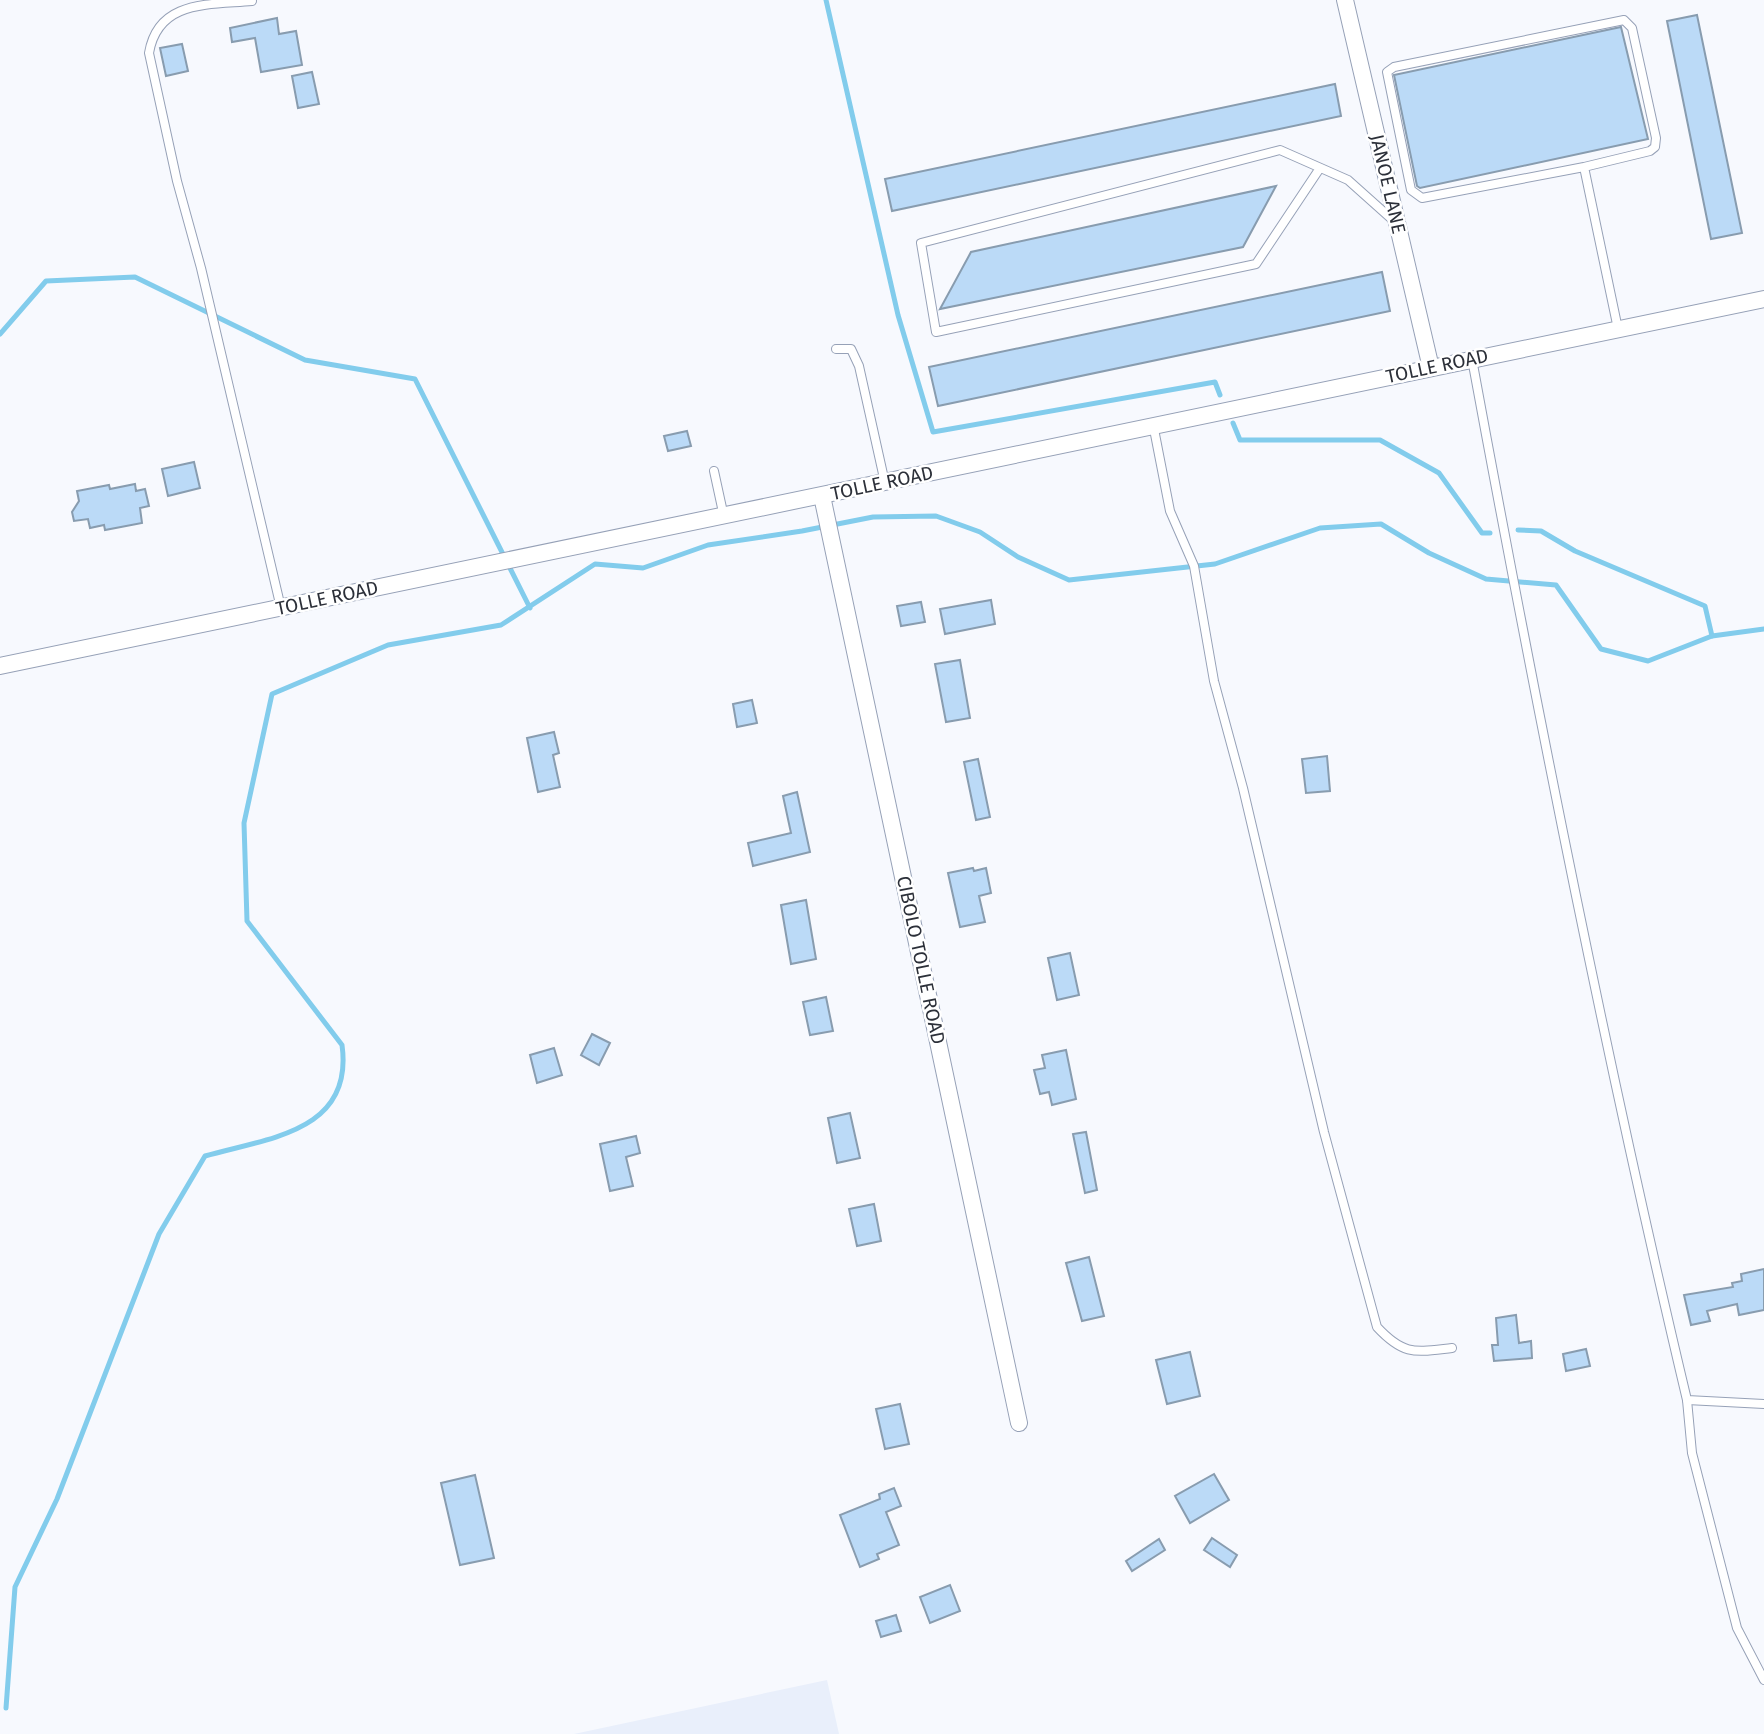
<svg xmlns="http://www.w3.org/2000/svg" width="1764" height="1734" font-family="'Fira Sans',sans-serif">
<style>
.built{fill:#e9effb}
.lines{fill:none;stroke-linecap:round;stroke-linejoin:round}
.stream{stroke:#82ccec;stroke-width:5}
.building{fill:#bbdaf7;stroke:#889caf;stroke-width:2}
.service-casing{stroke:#96a1b7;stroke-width:10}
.minor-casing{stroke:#96a1b7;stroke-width:18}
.service{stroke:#fff;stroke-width:8}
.minor{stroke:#fff;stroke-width:16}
.labels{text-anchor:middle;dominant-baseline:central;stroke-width:5;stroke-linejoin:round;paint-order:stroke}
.street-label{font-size:19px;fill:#2c3039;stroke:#fff}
</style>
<rect width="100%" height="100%" fill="#f7f9fe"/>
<!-- built -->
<polygon class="built" points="827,1680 839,1734 574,1734"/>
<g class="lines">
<!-- stream -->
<g class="stream">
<polyline points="826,0 898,315 933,432 1215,382 1220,395"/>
<polyline points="0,334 46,281 135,277 305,360 415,379 530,608"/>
<polyline points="1233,423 1240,440 1380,440 1439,473 1482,533 1490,533"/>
<polyline points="1518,530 1541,531 1575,551 1705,606 1712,636"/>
<path d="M6,1708L15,1587L57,1499L159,1234L205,1156C268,1138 354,1132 342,1045L247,921L244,823L272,694L388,645L501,625L595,564L643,568L708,545L802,531L873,517L936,516L980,532L1018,557L1069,580L1215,564L1320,528L1381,524L1429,553L1486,579L1556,585L1601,649L1648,661L1712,636L1764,629"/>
</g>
</g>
<!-- building -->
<g class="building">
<polygon points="1697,15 1742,233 1711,239 1667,21"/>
<polygon points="277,18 279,34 296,31 302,65 261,72 255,38 232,42 230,28"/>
<polygon points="1621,27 1648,139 1420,188 1417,186 1394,75"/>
<polygon points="182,44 188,71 166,76 160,48"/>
<polygon points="312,72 319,104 298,108 292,76"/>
<polygon points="1335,84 1341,116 892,211 885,179"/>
<polygon points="1276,186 1243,247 940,309 971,252"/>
<polygon points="1382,272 1390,311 938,406 929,367"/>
<polygon points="687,431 691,446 668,451 664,436"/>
<polygon points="194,462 200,488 168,496 162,469"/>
<polygon points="135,484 136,491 145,489 149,506 140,508 142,523 105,530 104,525 90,528 88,519 74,521 72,512 79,501 77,491 109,485 110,489"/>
<polygon points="991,600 995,624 945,634 940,609"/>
<polygon points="921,602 925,622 901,626 897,606"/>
<polygon points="960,660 970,718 946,722 935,664"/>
<polygon points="752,700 757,723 737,727 733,704"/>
<polygon points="554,732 559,753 553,755 560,787 538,792 527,738"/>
<polygon points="1327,756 1330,791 1306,793 1302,759"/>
<polygon points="978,759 990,817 976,820 964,762"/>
<polygon points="797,792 810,852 753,866 748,843 791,833 783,796"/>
<polygon points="973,868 974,871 986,868 991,893 979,896 985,922 960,927 948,873"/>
<polygon points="806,900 816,959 791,964 781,905"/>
<polygon points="1070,953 1079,995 1057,1000 1048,958"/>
<polygon points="826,997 833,1031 810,1035 803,1002"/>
<polygon points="592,1034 610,1043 599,1065 581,1055"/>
<polygon points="554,1048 562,1075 537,1083 530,1055"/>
<polygon points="1066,1050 1076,1099 1052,1105 1049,1092 1040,1094 1034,1070 1045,1068 1042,1055"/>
<polygon points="850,1113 860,1158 837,1163 828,1118"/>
<polygon points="1086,1132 1097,1190 1085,1193 1073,1134"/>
<polygon points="636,1136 640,1153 626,1157 633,1186 610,1191 600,1144"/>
<polygon points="874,1204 881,1241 857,1246 849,1209"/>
<polygon points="1089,1257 1104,1316 1082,1321 1066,1263"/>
<polygon points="1764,1269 1764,1310 1739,1315 1737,1304 1707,1311 1710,1321 1691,1325 1684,1295 1733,1287 1732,1283 1742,1281 1741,1274"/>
<polygon points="1516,1315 1519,1343 1531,1341 1532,1358 1494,1361 1492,1345 1498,1345 1496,1318"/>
<polygon points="1586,1349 1590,1366 1566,1371 1563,1354"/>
<polygon points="1190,1352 1200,1396 1167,1404 1156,1360"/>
<polygon points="900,1404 909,1444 885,1449 876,1409"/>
<polygon points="1214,1474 1229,1500 1190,1523 1175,1496"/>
<polygon points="475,1475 494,1558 460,1565 441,1483"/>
<polygon points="894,1488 901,1506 886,1512 899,1545 877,1554 879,1559 860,1567 840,1515 880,1499 879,1494"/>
<polygon points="1212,1538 1237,1555 1230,1567 1204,1550"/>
<polygon points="1159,1539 1165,1550 1132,1571 1126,1561"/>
<polygon points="950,1585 960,1611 930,1623 920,1597"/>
<polygon points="896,1615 901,1631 881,1637 876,1621"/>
</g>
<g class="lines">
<!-- service casing -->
<g class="service-casing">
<g id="service">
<path d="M252,1C208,5 158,0 149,53L177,181L201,268L281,608"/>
<polyline points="1584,167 1422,198 1411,190 1387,72 1394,67 1624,20 1632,28 1656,138 1655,147 1650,151 1584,167 1618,329"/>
<polyline points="1320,168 1256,264 936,332 921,243 1280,150 1348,180 1395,222"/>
<polyline points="836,349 851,349 859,366 885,483"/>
<path d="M1472,359C1536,707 1605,1056 1687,1400L1764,1404"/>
<path d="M1153,424L1170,511L1194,566L1214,681L1243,788L1324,1132L1377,1327C1404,1356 1415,1352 1452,1348"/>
<polyline points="714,471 724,517"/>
<polyline points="1687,1400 1692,1453 1737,1628 1764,1680"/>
</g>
</g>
<!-- minor casing -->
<g class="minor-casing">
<g id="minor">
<polyline points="1345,0 1431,368"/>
<polyline points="822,496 1019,1423"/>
<polyline points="0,666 1764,299"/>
</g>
</g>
<!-- service -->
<use href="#service" class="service"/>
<!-- minor -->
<use href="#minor" class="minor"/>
</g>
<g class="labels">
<!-- street labels -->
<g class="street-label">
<text transform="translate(1388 184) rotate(77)">JANOE LANE</text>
<text transform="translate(1437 366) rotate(-12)">TOLLE ROAD</text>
<text transform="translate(882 483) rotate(-12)">TOLLE ROAD</text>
<text transform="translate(327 598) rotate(-12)">TOLLE ROAD</text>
<text transform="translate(921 960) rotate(78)">CIBOLO TOLLE ROAD</text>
</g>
</g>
</svg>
